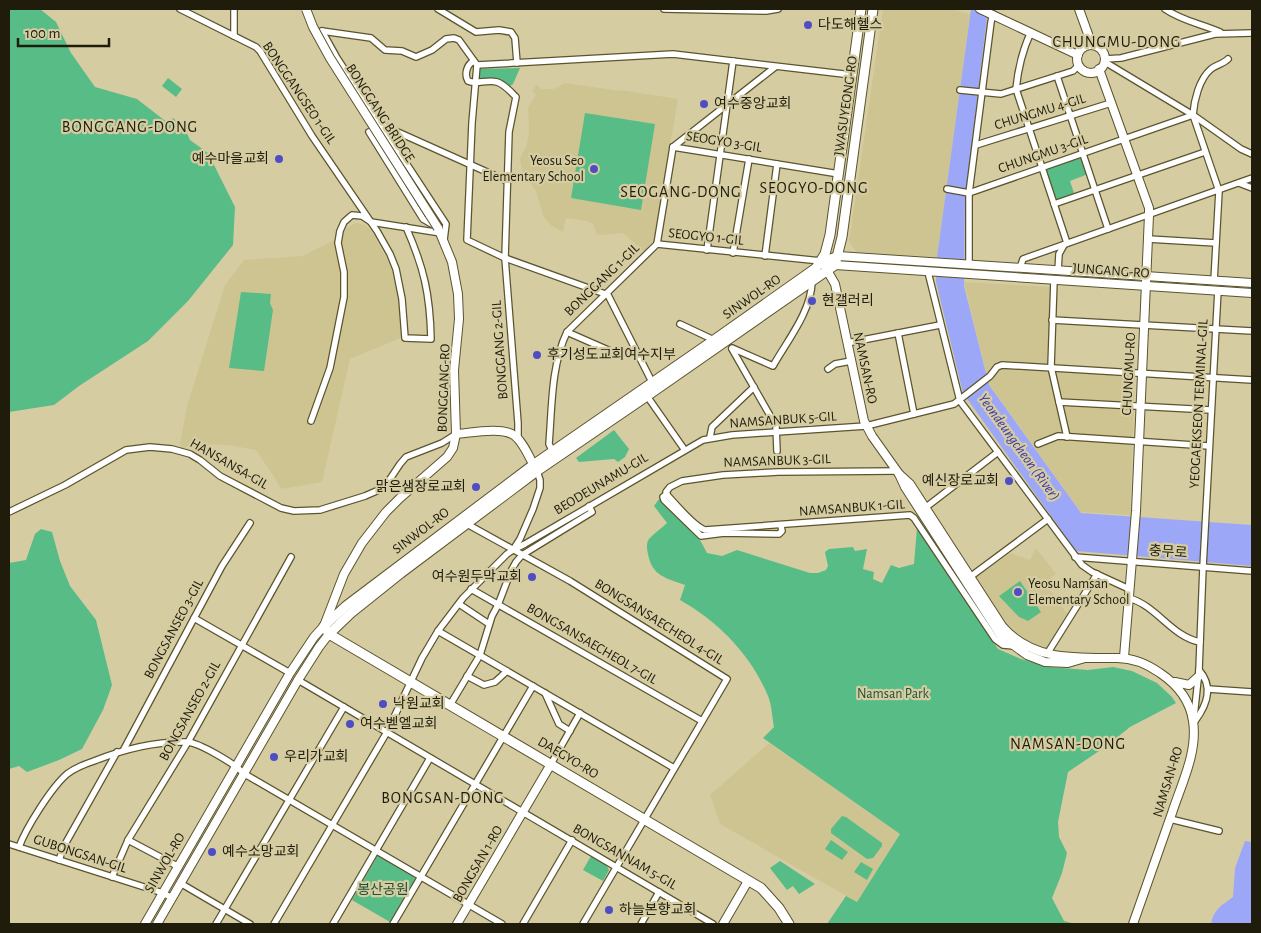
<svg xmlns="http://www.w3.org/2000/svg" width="1261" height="933" font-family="'Alegreya Sans','Noto Sans KR',sans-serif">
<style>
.built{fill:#cec492}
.green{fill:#58bc87}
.water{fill:#9da7f7}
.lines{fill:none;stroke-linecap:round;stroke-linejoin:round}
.street-casing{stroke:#5b542d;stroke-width:8}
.secondary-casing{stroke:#5b542d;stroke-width:10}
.primary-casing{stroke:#5b542d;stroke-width:11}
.street{stroke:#fff;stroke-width:5.5}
.secondary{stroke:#fff;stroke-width:8}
.primary{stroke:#fff;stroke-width:9}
.secondary-bridge-casing{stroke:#5b542d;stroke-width:10;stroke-linecap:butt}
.secondary-bridge{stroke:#fff;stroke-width:8}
.poi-dot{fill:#4f4dc4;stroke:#d5cca2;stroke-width:2}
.labels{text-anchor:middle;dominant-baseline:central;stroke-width:4.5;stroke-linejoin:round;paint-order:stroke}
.poi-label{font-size:14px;fill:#1f1c0c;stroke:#d5cca2;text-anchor:start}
.street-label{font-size:14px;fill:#1f1c0c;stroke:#d5cca2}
.park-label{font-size:14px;fill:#205138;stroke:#d5cca2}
.water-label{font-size:15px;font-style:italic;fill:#3f39aa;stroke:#d5cca2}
.quarter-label{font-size:16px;letter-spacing:1px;fill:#1f1c0c;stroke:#d5cca2}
</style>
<rect width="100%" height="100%" fill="#d5cca2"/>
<!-- built -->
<g class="built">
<polygon points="883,9 951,9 970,14 937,257 857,252 849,242"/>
<polygon points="565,83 620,91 621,90 678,99 654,238 645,252 623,233 597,235 593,224 587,221 566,218 563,232 552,226 544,218 536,191 522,171 520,158 527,144 529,131 528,108 536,94 532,92 536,85 542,89 553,89"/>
<polygon points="356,223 365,225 373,233 391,267 401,308 403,337 350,359 322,482 281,489 275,478 256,450 228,445 199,444 182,448 180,444 187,406 225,285 244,260 303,256 334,240 342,239 345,230 348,227"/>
<polygon points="964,282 1051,287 1048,369 1135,375 1130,515 1083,512 1080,511 989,384"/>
<polygon points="1036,548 1056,574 1045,583 1067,614 1046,648 1027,640 1016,632 1004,620 977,582 976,577 1010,553 1030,560"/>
<polygon points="769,743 900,834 857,902 720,824 710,795"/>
</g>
<!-- green -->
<g class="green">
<polygon points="9,9 40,9 56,22 71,53 95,87 137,99 164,120 168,122 173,118 184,127 190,140 208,153 235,207 233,245 188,301 148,341 79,386 54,405 9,412"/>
<polygon points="520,68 513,84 509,87 498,79 480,80 479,78 479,69"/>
<polygon points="168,78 182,89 176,97 162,86"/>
<polygon points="585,113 655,124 641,210 571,198"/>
<polygon points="1082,157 1088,174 1070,181 1075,196 1056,202 1045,170"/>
<polygon points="241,292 271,294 270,303 273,310 264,371 229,368"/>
<polygon points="614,430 629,449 625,457 618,462 614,459 579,462 576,458"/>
<path d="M659,499L699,538L707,553L722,556L737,550L810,573H818L826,570L828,566L825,552L829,549L853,547L855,551L867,549L863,569L874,572L873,579L882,583L891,565L899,568L914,564L917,528L998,649L1021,659L1049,667L1088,670L1113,667L1132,671L1157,683L1172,697L1176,703L1130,727L1105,747L1068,772L1058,822L1059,837L1067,853L1062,873L1052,898L1064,921L1075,924H827L846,896L857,902L900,834L763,738L774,727C772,717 772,706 768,696C751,655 719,622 680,600L685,585C666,578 652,576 648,554C647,550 646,543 649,539C654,533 662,528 667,523L654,506Z"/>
<polygon points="41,529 52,532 60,561 70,586 96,620 112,685 103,710 82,749 59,760 27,772 19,766 9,769 9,563 26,560 35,534"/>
<polygon points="1020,581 1041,612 1028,621 1019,617 999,596"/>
<polygon points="842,816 846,817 882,843 882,846 873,858 867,859 831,833 831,829"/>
<polygon points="831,840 848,852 842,860 825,849"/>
<polygon points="378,855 414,876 415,880 390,922 352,900"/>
<polygon points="591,856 606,864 609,870 603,881 583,870"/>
<polygon points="780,861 815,884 799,894 793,886 787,890 770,868"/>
<polygon points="861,862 873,869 867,880 854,872"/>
</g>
<!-- water -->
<g class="water">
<polygon points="971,9 988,9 965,199 964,286 989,385 1081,513 1252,525 1252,566 1076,551 963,393 936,282 937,257"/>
<path d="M1245,841L1252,842V924H1211C1213,910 1222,905 1233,897L1235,868Z"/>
</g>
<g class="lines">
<!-- street casing -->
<g class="street-casing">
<g id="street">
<path d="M180,9L256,47L260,51L312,136L377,231L390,254L396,269L402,299L405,338L431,339C430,294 424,268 406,227"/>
<polyline points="234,9 234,36"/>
<polyline points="438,9 476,32 499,30 511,32 515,38 517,63"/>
<polyline points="664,9 766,11 778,9"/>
<path d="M1165,9C1182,21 1202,24 1220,32"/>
<polyline points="322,31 371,38 385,50 402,51 416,57 432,50 446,39 454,38 459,40 477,65 472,123 467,240 505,258 608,295 652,382"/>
<polyline points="322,31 337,58 446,224 444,240"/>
<path d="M1031,32C1022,51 1018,69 1016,89L1067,243"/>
<polyline points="1105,59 1121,58 1215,34 1252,33"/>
<path d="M474,61C467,64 464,74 468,81C477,85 487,79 497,82C504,84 511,92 516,97L509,132L505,258L518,423V439"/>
<polyline points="1105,62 1193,115 1241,149 1252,154"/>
<polyline points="477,65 673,54 852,75"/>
<polyline points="1057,76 1108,229"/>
<polyline points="960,90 1001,94 1073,71 1079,65"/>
<polyline points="382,125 507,181"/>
<polyline points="378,127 369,132 423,219 437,227"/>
<polyline points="976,145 1111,103"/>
<polyline points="673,147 839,174"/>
<polyline points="673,147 775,67"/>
<polyline points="1239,183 1252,188"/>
<polyline points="947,189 969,193 1193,115"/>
<polyline points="1054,204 1205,152"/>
<polyline points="1148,239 1216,243"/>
<polyline points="657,244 821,261"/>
<polyline points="657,244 673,147"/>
<polyline points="707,250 733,61"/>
<polyline points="733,253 749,159"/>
<polyline points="765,256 777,164"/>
<polyline points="969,265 969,193 991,22 993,14"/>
<polyline points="1020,268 1023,259 1252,178"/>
<polyline points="1058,271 1059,254 1064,245"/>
<polyline points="928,272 960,401 1082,565 1092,572 1129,589"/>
<polyline points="1054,280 1051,367 1067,437"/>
<path d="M1214,281L1219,191L1193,115C1194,101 1199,79 1211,69C1216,65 1223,64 1228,59"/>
<polyline points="1052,320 1252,331"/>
<polyline points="680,324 714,340"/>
<polyline points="567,332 608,350 612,354"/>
<polyline points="898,333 914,414"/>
<polyline points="847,343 940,325"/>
<path d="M732,348L773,366C787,341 811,312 812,282"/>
<polyline points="732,349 776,426 777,451"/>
<polyline points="828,369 835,364 851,361"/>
<polyline points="647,396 684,449"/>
<polyline points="1059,402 1211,410"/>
<polyline points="311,421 330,368 344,297 344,272 338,243 340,231 344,222 352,215 362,216 371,222 441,233"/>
<polyline points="710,437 712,427 754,387"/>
<polyline points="1038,444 1058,436 1209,446"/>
<path d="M553,452L549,444C552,408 551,365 567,332L657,244"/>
<path d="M897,471L778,472L723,475L682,481L670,487L666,492L667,495C677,505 693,526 705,530L910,515L914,518L995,639L1003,645L1014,646"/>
<polyline points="667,494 663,497 664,500 701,536 724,533 779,534 782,531 781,526"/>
<polyline points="925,508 998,452"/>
<polyline points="9,512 65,485 126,450 150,447 172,449 190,454 200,460 220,476 281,508 294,511 320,510 365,496 381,489 390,479 400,464 406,457 442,443 456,434"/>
<polyline points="467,524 570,581 727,679 583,924"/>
<polyline points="513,550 525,544 703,440 732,435 866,426 954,404 990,376 997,367 1002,365 1252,380"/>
<polyline points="1075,557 1252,571"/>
<polyline points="970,577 1048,519"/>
<polyline points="471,589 702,721"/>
<path d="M1129,598C1157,606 1172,637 1200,642"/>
<polyline points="459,604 489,624"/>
<polyline points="194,618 290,673"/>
<polyline points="438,631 674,768"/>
<polyline points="1047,654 1097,574"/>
<polyline points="467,676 484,685 495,682 507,671"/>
<polyline points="298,680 713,924"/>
<polyline points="1208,689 1252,692"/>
<polyline points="545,693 559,724 570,731"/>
<polyline points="450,705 480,655 492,616 498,605 511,571 516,562 522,555 592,512 589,506"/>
<polyline points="1194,717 1199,670 1203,567 1218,290"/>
<path d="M1195,721C1207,705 1214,687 1199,670"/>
<polyline points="124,749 222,566 250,523"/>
<polyline points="551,764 580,713"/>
<polyline points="1170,819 1219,831"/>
<polyline points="128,840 179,867"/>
<polyline points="9,844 163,893 172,898"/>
<path d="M19,847C26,828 51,788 67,774C75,768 85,764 94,761C124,749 155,741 187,742C200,743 235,764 243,773L502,924"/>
<polyline points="59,860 64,846 117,752"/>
<polyline points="112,877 128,840 188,742 291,557"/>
<polyline points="180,883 250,924"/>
<polyline points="216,924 344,707"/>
<polyline points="274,924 387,732 422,658 438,631 463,598 507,554 513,550 520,539 533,509 540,488 540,480 537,471"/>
<polyline points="333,924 430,758"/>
<polyline points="393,924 533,686"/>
<polyline points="523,924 572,840"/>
<polyline points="641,924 659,892"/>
</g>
</g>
<!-- secondary casing -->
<g class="secondary-casing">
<g id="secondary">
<polyline points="980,9 1078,55"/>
<polyline points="1079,9 1092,45"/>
<circle cx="1091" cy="59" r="14"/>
<polyline points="1099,69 1149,208 1149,215 1136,511 1124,657"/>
<polyline points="822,261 835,265 1252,293"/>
<polyline points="822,261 838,256 1252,283"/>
<polyline points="824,265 835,284 864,421 872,436 899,474"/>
<path d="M456,434C470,433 503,426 515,436C524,443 530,459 536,470"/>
<path d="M1085,658L1068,663L1045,662L1027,655L1001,636L905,487L899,474L910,484L1002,626C1031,660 1073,658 1114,658C1132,657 1146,663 1160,673C1178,685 1190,700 1193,721C1198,752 1181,785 1172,813C1159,850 1146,887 1133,924"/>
<polyline points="1175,682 1189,685 1198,677"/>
<polyline points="145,924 290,673 314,637 324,626 344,574 362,543 386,512 400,498 447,457 453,448 456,434 454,370 459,319 458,294 452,262 438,228"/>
<polyline points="157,924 298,680 319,647 329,634"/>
<polyline points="457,924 551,764"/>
<polyline points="723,924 748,881"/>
</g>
</g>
<!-- primary casing -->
<g class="primary-casing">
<g id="primary">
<polyline points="329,634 351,613 401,573 537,471 647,396 835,265 842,237 873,9"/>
<polyline points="789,924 779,908 761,888 329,634 324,626 346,606 533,465 714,340 816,268 825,254 830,235 861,9"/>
</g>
</g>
<!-- street -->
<use href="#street" class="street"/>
<!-- secondary -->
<use href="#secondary" class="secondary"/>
<!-- primary -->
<use href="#primary" class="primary"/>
<!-- secondary-bridge casing -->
<g class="secondary-bridge-casing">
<polyline id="secondary-bridge" points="306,9 313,27 330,58 438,228"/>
</g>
<!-- secondary-bridge -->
<use href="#secondary-bridge" class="secondary-bridge"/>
</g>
<!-- markers -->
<g class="poi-dot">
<circle cx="808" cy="25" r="5"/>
<circle cx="704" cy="104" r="5"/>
<circle cx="279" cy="159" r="5"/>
<circle cx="594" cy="169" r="5"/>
<circle cx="812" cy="301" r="5"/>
<circle cx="537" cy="355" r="5"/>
<circle cx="1009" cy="481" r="5"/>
<circle cx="476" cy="487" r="5"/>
<circle cx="532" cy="577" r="5"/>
<circle cx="1018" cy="592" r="5"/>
<circle cx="383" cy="704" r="5"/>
<circle cx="350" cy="724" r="5"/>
<circle cx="274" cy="757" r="5"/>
<circle cx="212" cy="852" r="5"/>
<circle cx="609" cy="910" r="5"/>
</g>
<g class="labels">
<!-- poi labels -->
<g class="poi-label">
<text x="818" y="25">다도해헬스</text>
<text x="714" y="104">여수중앙교회</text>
<text x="269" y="159" text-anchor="end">예수마을교회</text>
<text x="584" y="161" text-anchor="end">Yeosu Seo<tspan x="584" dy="16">Elementary School</tspan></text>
<text x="822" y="301">현갤러리</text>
<text x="547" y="355">후기성도교회여수지부</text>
<text x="999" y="481" text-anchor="end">예신장로교회</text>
<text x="466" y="487" text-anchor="end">맑은샘장로교회</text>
<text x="522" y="577" text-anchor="end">여수원두막교회</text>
<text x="1028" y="584">Yeosu Namsan<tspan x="1028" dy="16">Elementary School</tspan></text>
<text x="393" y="704">낙원교회</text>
<text x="360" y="724">여수벧엘교회</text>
<text x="284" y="757">우리가교회</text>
<text x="222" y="852">예수소망교회</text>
<text x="619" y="910">하늘본향교회</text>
</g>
<!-- street labels -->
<g class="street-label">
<text transform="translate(299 93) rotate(56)">BONGGANGSEO 1-GIL</text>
<text transform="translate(846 106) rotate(-82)">JWASUYEONG-RO</text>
<text transform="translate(1040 112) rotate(-17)">CHUNGMU 4-GIL</text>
<text transform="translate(380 113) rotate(57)">BONGGANG BRIDGE</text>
<text transform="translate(724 142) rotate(9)">SEOGYO 3-GIL</text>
<text transform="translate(1043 154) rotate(-19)">CHUNGMU 3-GIL</text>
<text transform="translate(706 237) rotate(6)">SEOGYO 1-GIL</text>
<text transform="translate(1111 271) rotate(4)">JUNGANG-RO</text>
<text transform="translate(602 280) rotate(-44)">BONGGANG 1-GIL</text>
<text transform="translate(752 297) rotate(-35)">SINWOL-RO</text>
<text transform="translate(500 350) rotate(-94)">BONGGANG 2-GIL</text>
<text transform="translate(865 368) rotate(78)">NAMSAN-RO</text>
<text transform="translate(1129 374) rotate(-87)">CHUNGMU-RO</text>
<text transform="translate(444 388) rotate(-88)">BONGGANG-RO</text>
<text transform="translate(1199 404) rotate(-87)">YEOGAEKSEON TERMINAL-GIL</text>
<text transform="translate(783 420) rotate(-4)">NAMSANBUK 5-GIL</text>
<text transform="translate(777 461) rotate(-2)">NAMSANBUK 3-GIL</text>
<text transform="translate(229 464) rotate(30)">HANSANSA-GIL</text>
<text transform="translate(601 484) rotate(-31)">BEODEUNAMU-GIL</text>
<text transform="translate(852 508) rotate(-4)">NAMSANBUK 1-GIL</text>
<text transform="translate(421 531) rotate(-37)">SINWOL-RO</text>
<text transform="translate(1168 552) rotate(4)">충무로</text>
<text transform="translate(659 622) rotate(32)">BONGSANSAECHEOL 4-GIL</text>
<text transform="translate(174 629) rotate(-62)">BONGSANSEO 3-GIL</text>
<text transform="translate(592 644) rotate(30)">BONGSANSAECHEOL 7-GIL</text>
<text transform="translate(190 711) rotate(-61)">BONGSANSEO 2-GIL</text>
<text transform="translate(568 758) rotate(31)">DAEGYO-RO</text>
<text transform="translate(1168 782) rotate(-73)">NAMSAN-RO</text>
<text transform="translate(80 854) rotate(18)">GUBONGSAN-GIL</text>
<text transform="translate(625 857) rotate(30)">BONGSANNAM 5-GIL</text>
<text transform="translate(165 863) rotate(-60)">SINWOL-RO</text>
<text transform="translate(478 864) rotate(-60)">BONGSAN 1-RO</text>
</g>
<!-- park labels -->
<g class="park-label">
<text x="893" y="694">Namsan Park</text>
<text x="383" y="890">봉산공원</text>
</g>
<!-- water labels -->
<g class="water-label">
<text transform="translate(1019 447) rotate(54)">Yeondeungcheon (River)</text>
</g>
<!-- quarter labels -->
<g class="quarter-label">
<text x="1117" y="42">CHUNGMU-DONG</text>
<text x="130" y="127">BONGGANG-DONG</text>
<text x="814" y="188">SEOGYO-DONG</text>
<text x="681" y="192">SEOGANG-DONG</text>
<text x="1068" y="744">NAMSAN-DONG</text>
<text x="443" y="798">BONGSAN-DONG</text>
</g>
</g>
<!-- border -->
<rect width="1261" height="933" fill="none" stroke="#1f1c0c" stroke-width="20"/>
<!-- scale -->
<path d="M18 38v8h91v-8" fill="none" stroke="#1f1c0c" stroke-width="2.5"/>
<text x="25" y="38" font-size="15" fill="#1f1c0c" stroke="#d5cca2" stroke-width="4" paint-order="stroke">100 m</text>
</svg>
